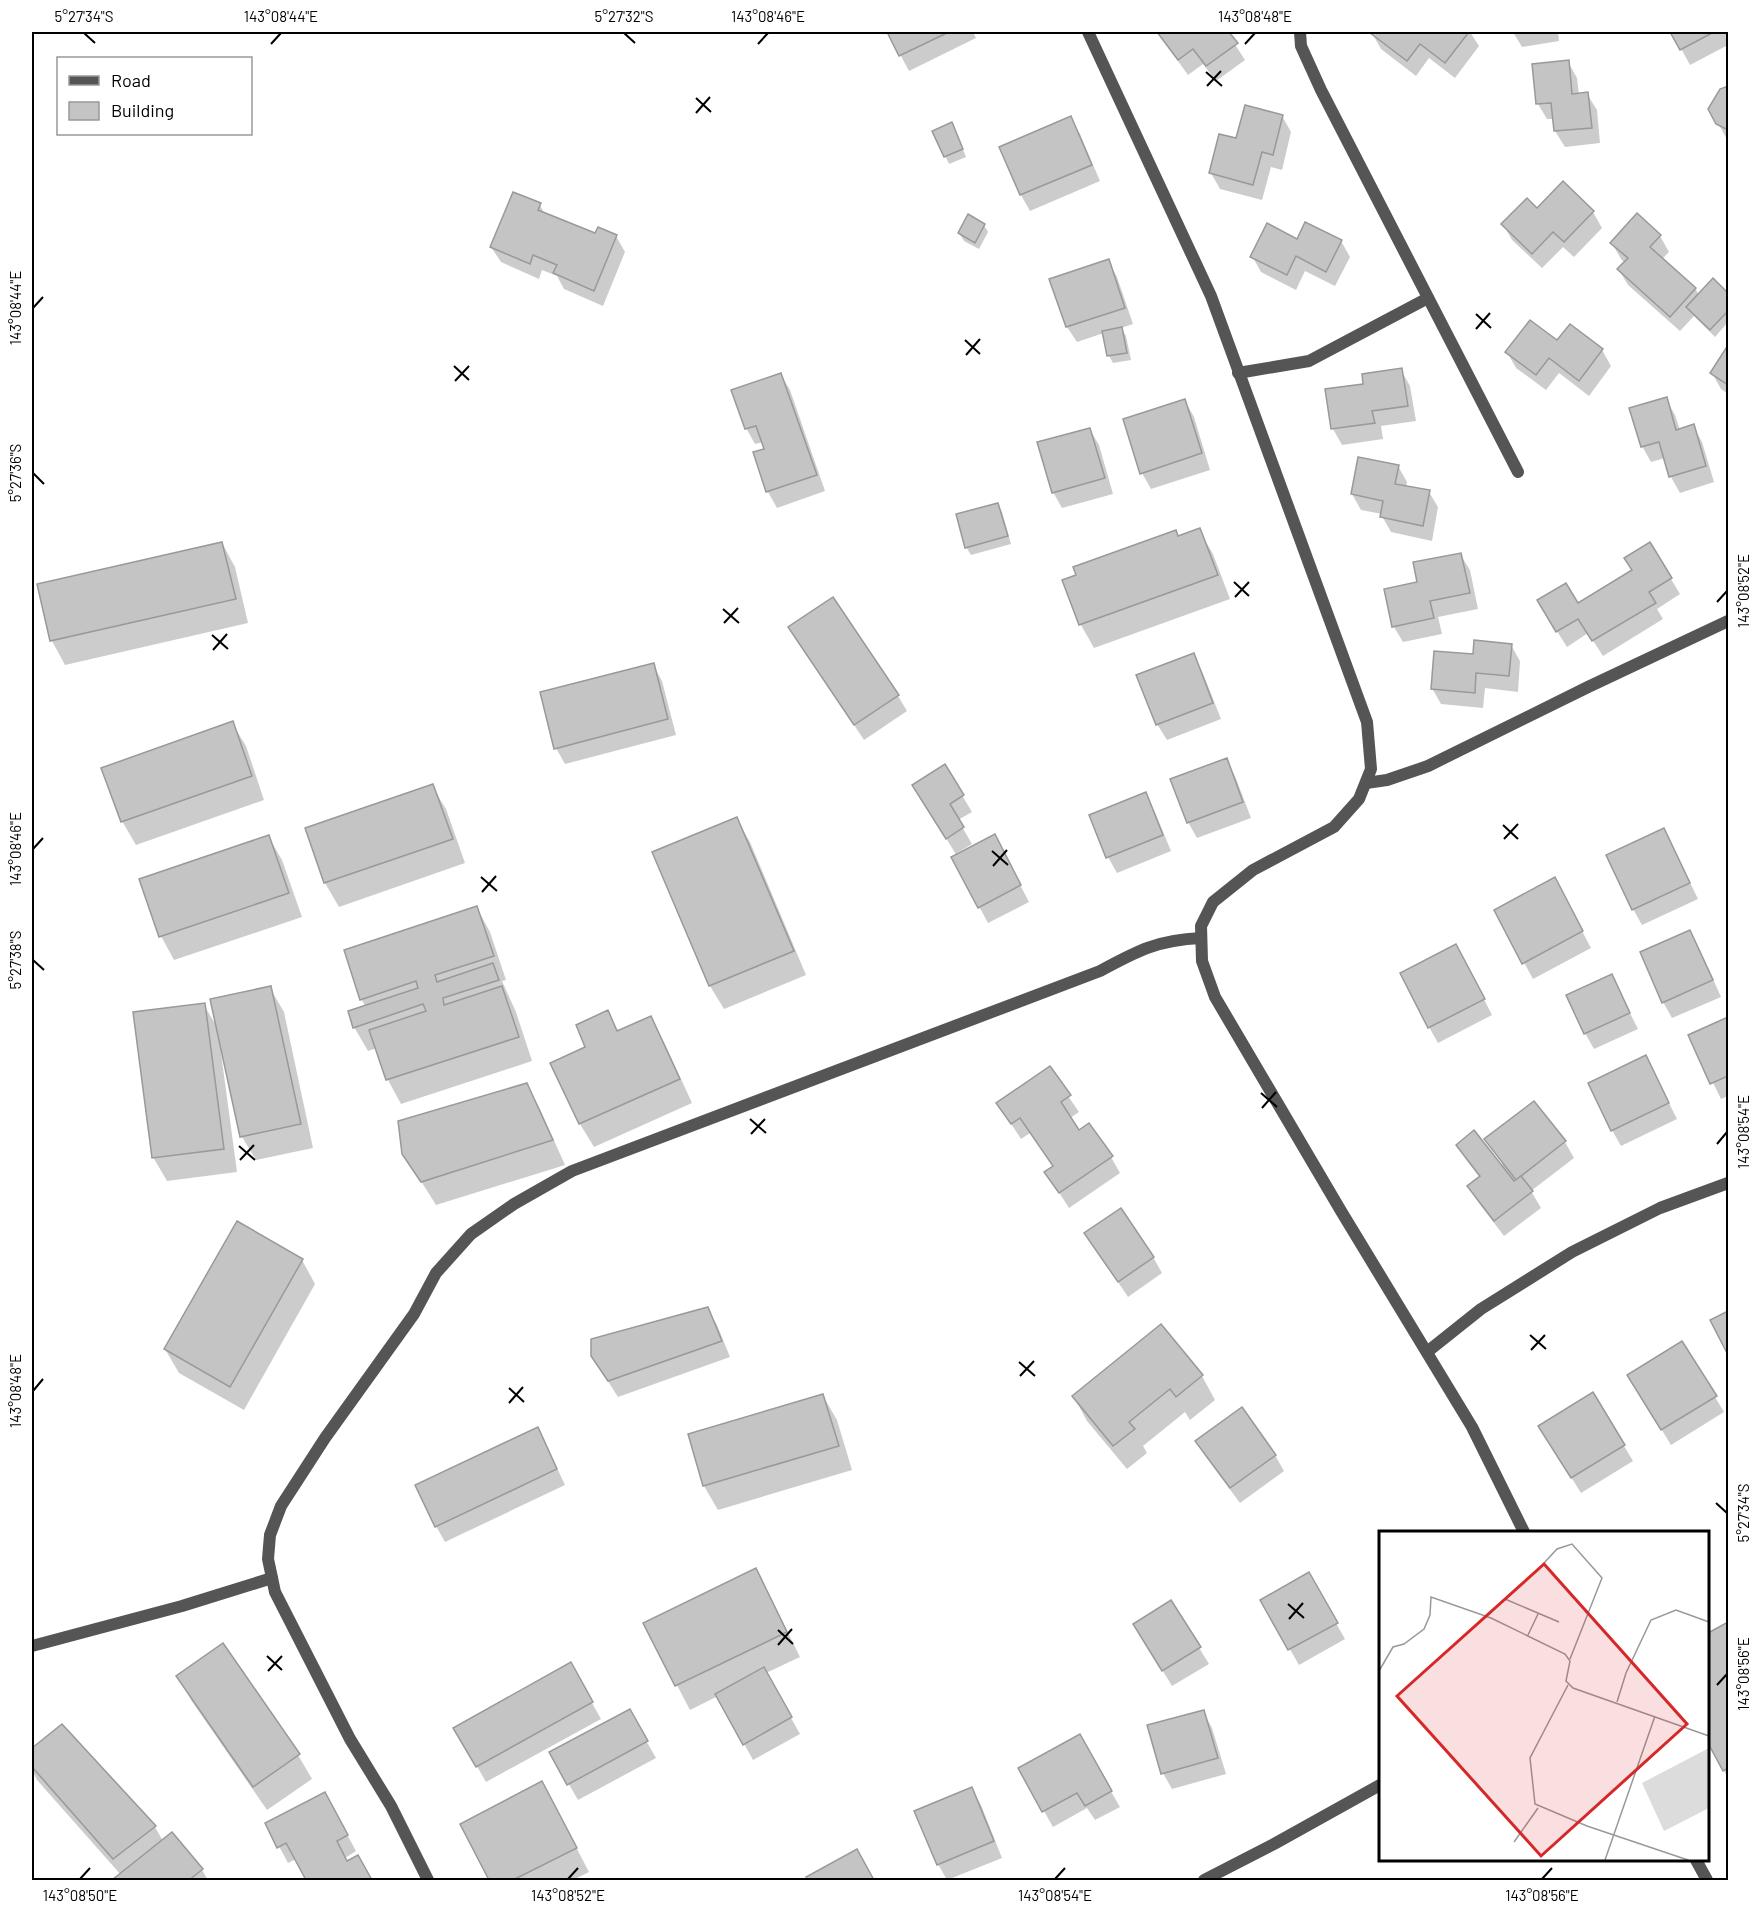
<svg xmlns="http://www.w3.org/2000/svg" width="1760" height="1912" font-family="Barlow,sans-serif">
<style>
.shadow{fill:#0003}
.building{fill:#c4c4c4;stroke:#999;stroke-width:1.5}
.lines{fill:none;stroke-linecap:round;stroke-linejoin:round}
.minor{stroke:#555;stroke-width:12}
.ticks{fill:none;stroke:#000;stroke-width:2}
.inset-road{fill:none;stroke:#999;stroke-width:1.5}
.view{fill:#d62828;fill-opacity:0.15;stroke:#d62828;stroke-width:3}
.inset-edge{fill:none;stroke:#000;stroke-width:3}
.neatline{fill:none;stroke:#000;stroke-width:2}
.ticks-label{font-size:15px;text-anchor:middle;fill:#000}
</style>
<rect width="100%" height="100%" fill="#fff"/>
<!-- shadow -->
<g class="shadow">
<polygon points="888,32 973,32 976,38 909,71"/>
<polygon points="1157,32 1227,32 1245,60 1216,81 1203,64 1188,75"/>
<polygon points="1373,32 1470,32 1479,46 1455,78 1429,58 1416,76 1381,49 1372,33"/>
<polygon points="1513,32 1558,32 1559,41 1522,47"/>
<polygon points="1672,32 1728,32 1728,45 1690,65"/>
<polygon points="1568,62 1577,78 1579,95 1587,94 1597,110 1600,143 1565,147 1555,131 1554,119 1547,119 1538,104"/>
<polygon points="1728,88 1728,141 1710,109 1721,90"/>
<polygon points="1282,116 1291,132 1282,170 1271,167 1262,200 1220,189 1211,173"/>
<polygon points="1071,118 1080,134 1100,181 1030,211 1021,195 1001,148"/>
<polygon points="934,132 956,132 966,157 949,164"/>
<polygon points="1563,184 1593,212 1602,228 1574,257 1563,247 1542,268 1512,240 1503,224 1537,210"/>
<polygon points="540,205 545,215 596,235 616,236 625,252 603,306 564,289 557,276 542,270 539,279 501,262 491,247"/>
<polygon points="1637,215 1660,236 1669,252 1662,259 1695,288 1699,295 1714,280 1728,295 1728,322 1715,337 1694,316 1680,331 1628,285 1619,270 1625,263 1621,259 1612,243"/>
<polygon points="984,225 988,232 979,249 964,241 959,233"/>
<polygon points="1341,241 1350,257 1335,286 1305,271 1296,290 1261,272 1252,256"/>
<polygon points="1108,261 1117,277 1133,324 1121,328 1126,336 1131,360 1113,363 1109,356 1104,333 1077,342 1067,327 1051,280"/>
<polygon points="1557,342 1602,350 1611,366 1589,396 1559,373 1546,390 1516,368 1507,352"/>
<polygon points="1728,348 1728,394 1721,389 1712,373"/>
<polygon points="1401,370 1410,386 1416,421 1381,426 1383,439 1342,445 1333,429 1327,390 1365,385"/>
<polygon points="781,375 790,390 825,491 777,508 768,492 755,453 766,450 763,442 755,444 746,428"/>
<polygon points="1666,399 1675,415 1680,430 1693,426 1702,442 1714,482 1680,493 1671,477 1665,458 1651,462 1642,446"/>
<polygon points="1185,401 1194,417 1210,470 1151,489 1142,473"/>
<polygon points="1090,430 1099,445 1113,494 1062,508 1053,492"/>
<polygon points="1398,466 1407,482 1406,487 1429,492 1438,507 1432,541 1391,532 1382,516 1382,514 1361,510 1352,494"/>
<polygon points="998,504 1002,512 1011,544 971,555 966,547"/>
<polygon points="1199,530 1213,554 1230,599 1094,648 1081,625 1064,581"/>
<polygon points="222,543 235,567 248,623 65,665 52,641 39,585"/>
<polygon points="1460,554 1470,570 1478,609 1438,617 1442,634 1403,642 1394,627 1419,583"/>
<polygon points="1671,579 1680,594 1657,609 1663,619 1603,656 1588,633 1567,647 1548,617 1578,605"/>
<polygon points="790,628 898,696 907,711 864,740"/>
<polygon points="1511,645 1520,661 1518,692 1485,688 1483,708 1441,704 1432,688 1474,656"/>
<polygon points="1193,655 1202,671 1221,719 1167,740 1157,724"/>
<polygon points="653,665 662,681 676,735 565,764 556,748"/>
<polygon points="232,723 246,746 264,800 136,845 122,821"/>
<polygon points="1226,760 1235,776 1251,818 1197,838 1188,822"/>
<polygon points="945,767 972,812 958,820 972,844 957,853 958,855 1003,852 1029,902 988,923 953,858 957,856 923,801"/>
<polygon points="432,786 446,809 465,863 339,907 325,883 306,829"/>
<polygon points="1145,794 1154,810 1171,851 1117,873 1108,857 1091,816"/>
<polygon points="736,819 750,842 806,975 724,1009 710,986 654,853"/>
<polygon points="1664,829 1698,899 1642,925 1633,909"/>
<polygon points="268,836 282,860 302,917 174,960 161,936"/>
<polygon points="1563,895 1591,948 1533,979 1496,911"/>
<polygon points="477,908 490,932 506,980 502,981 516,1012 532,1061 401,1104 388,1080 377,1048 368,1051 354,1027 366,1007 361,999"/>
<polygon points="1690,932 1699,948 1721,997 1672,1018 1663,1002"/>
<polygon points="1465,962 1492,1015 1438,1043 1429,1027"/>
<polygon points="1611,976 1638,1029 1594,1049 1585,1033"/>
<polygon points="270,988 284,1012 313,1148 256,1160 242,1137 224,1053 221,1053 237,1172 167,1181 153,1157 204,1005 217,1027"/>
<polygon points="607,1012 619,1032 650,1018 664,1042 692,1103 594,1147 580,1124 552,1063 587,1048"/>
<polygon points="1728,1019 1728,1096 1721,1099 1690,1036"/>
<polygon points="1646,1057 1677,1119 1621,1146 1612,1130"/>
<polygon points="1049,1068 1079,1112 1070,1118 1079,1132 1111,1157 1120,1173 1069,1208 1046,1172 1054,1167 1030,1133 1021,1139 1008,1119"/>
<polygon points="526,1085 540,1109 565,1165 436,1205 404,1154"/>
<polygon points="1534,1103 1565,1142 1574,1158 1531,1191 1541,1208 1504,1236 1478,1202 1469,1187 1480,1178 1467,1161 1458,1146 1500,1166 1503,1164 1486,1139"/>
<polygon points="1086,1234 1153,1257 1162,1273 1128,1297"/>
<polygon points="302,1260 315,1284 244,1410 179,1373 165,1349"/>
<polygon points="707,1309 717,1325 730,1357 618,1397 602,1372"/>
<polygon points="1728,1312 1728,1351 1712,1321"/>
<polygon points="1161,1326 1202,1376 1215,1400 1190,1420 1185,1412 1143,1446 1147,1453 1127,1469 1087,1421 1074,1397"/>
<polygon points="1638,1391 1715,1397 1724,1412 1671,1445"/>
<polygon points="823,1396 837,1420 852,1470 718,1510 704,1486 690,1435"/>
<polygon points="1197,1442 1275,1455 1284,1471 1240,1503 1206,1457"/>
<polygon points="1549,1442 1624,1446 1633,1461 1581,1493"/>
<polygon points="546,1445 565,1485 445,1542 436,1526"/>
<polygon points="756,1570 769,1594 800,1657 766,1673 800,1734 753,1760 718,1696 690,1710 645,1624"/>
<polygon points="1308,1574 1345,1639 1299,1665 1262,1601"/>
<polygon points="1171,1602 1209,1664 1172,1686 1144,1640"/>
<polygon points="1728,1623 1728,1778 1708,1740 1708,1635"/>
<polygon points="178,1676 298,1755 312,1779 267,1810 191,1700"/>
<polygon points="578,1678 601,1719 486,1782 455,1728"/>
<polygon points="629,1711 656,1758 578,1800 551,1753"/>
<polygon points="1203,1712 1212,1728 1226,1774 1172,1789 1163,1773"/>
<polygon points="62,1726 155,1827 163,1841 172,1834 202,1870 208,1880 114,1880 121,1875 37,1780 32,1770 32,1750"/>
<polygon points="1079,1736 1120,1807 1095,1820 1087,1808 1053,1827 1020,1769"/>
<polygon points="972,1789 981,1805 1002,1858 947,1880 938,1864"/>
<polygon points="555,1807 589,1872 573,1880 491,1880 462,1824"/>
<polygon points="333,1809 356,1851 345,1858 347,1863 357,1857 371,1880 307,1880 296,1859 288,1863 267,1824"/>
<polygon points="857,1851 873,1880 810,1880 808,1877"/>
</g>
<!-- building -->
<g class="building">
<polygon points="887,32 949,32 899,56"/>
<polygon points="1157,32 1229,32 1238,43 1206,66 1193,49 1178,60"/>
<polygon points="1372,32 1469,32 1445,63 1420,44 1407,61 1370,33"/>
<polygon points="1670,32 1714,32 1680,50"/>
<polygon points="1569,60 1572,94 1588,92 1592,128 1554,131 1551,103 1536,104 1532,64"/>
<polygon points="1728,86 1728,130 1716,124 1708,109 1720,89"/>
<polygon points="1245,105 1283,115 1273,155 1262,152 1253,185 1209,173 1219,134 1236,138"/>
<polygon points="1071,116 1092,165 1020,195 999,147"/>
<polygon points="952,122 963,149 944,157 932,131"/>
<polygon points="1563,181 1594,211 1564,242 1553,232 1532,254 1501,224 1527,198 1537,208"/>
<polygon points="513,192 541,203 538,210 595,233 598,227 617,235 594,291 553,273 557,265 533,255 530,264 490,247"/>
<polygon points="1637,213 1661,235 1650,247 1696,288 1670,317 1617,269 1628,258 1610,243"/>
<polygon points="968,214 985,224 975,243 958,233"/>
<polygon points="1305,222 1342,240 1326,272 1296,256 1287,275 1250,257 1267,223 1297,239"/>
<polygon points="1109,259 1125,308 1066,327 1049,279"/>
<polygon points="1713,278 1728,293 1728,311 1710,330 1686,307"/>
<polygon points="1530,320 1557,340 1570,324 1603,349 1579,381 1549,358 1536,375 1505,352"/>
<polygon points="1122,327 1127,353 1107,356 1102,331"/>
<polygon points="1728,345 1728,385 1710,373"/>
<polygon points="1402,368 1408,406 1372,411 1375,423 1331,429 1325,389 1363,384 1362,374"/>
<polygon points="781,373 817,475 766,492 753,452 764,449 756,426 745,429 731,390"/>
<polygon points="1667,397 1676,430 1694,424 1706,466 1669,477 1659,442 1641,447 1629,408"/>
<polygon points="1185,399 1202,453 1140,474 1123,419"/>
<polygon points="1090,428 1105,478 1052,493 1037,442"/>
<polygon points="1358,457 1399,465 1395,484 1430,490 1423,526 1380,517 1383,501 1351,494"/>
<polygon points="998,503 1008,536 965,548 956,514"/>
<polygon points="1200,528 1218,575 1079,625 1062,580 1076,575 1073,567 1176,530 1178,536"/>
<polygon points="222,542 236,599 50,641 37,584"/>
<polygon points="1650,542 1672,578 1649,592 1656,603 1592,641 1578,619 1556,632 1537,600 1566,583 1578,603 1632,570 1624,558"/>
<polygon points="1461,553 1470,593 1430,601 1434,618 1392,627 1384,589 1417,582 1413,562"/>
<polygon points="833,597 899,695 854,725 788,627"/>
<polygon points="1474,640 1512,644 1509,676 1476,673 1475,693 1431,689 1434,651 1473,654"/>
<polygon points="1194,653 1213,703 1156,725 1136,675"/>
<polygon points="654,663 668,719 554,749 540,692"/>
<polygon points="233,721 252,776 121,822 101,768"/>
<polygon points="1227,758 1243,802 1187,823 1170,779"/>
<polygon points="945,764 964,795 950,804 964,827 946,839 912,785"/>
<polygon points="433,784 453,839 324,883 305,828"/>
<polygon points="1146,792 1163,835 1106,858 1089,815"/>
<polygon points="737,817 794,951 709,986 652,852"/>
<polygon points="1664,828 1690,883 1632,910 1606,855"/>
<polygon points="995,834 1021,885 978,908 951,857"/>
<polygon points="269,835 289,893 159,937 139,879"/>
<polygon points="1555,877 1583,931 1522,964 1494,910"/>
<polygon points="477,906 494,956 435,975 437,982 493,963 499,980 443,998 444,1005 502,986 519,1037 386,1080 369,1030 426,1011 423,1004 353,1028 348,1011 418,988 416,981 360,1000 344,950"/>
<polygon points="1690,930 1713,980 1662,1003 1640,952"/>
<polygon points="1456,944 1485,999 1428,1028 1400,973"/>
<polygon points="1612,974 1630,1013 1584,1034 1566,995"/>
<polygon points="271,986 301,1124 240,1137 210,999"/>
<polygon points="205,1003 224,1149 152,1158 133,1012"/>
<polygon points="608,1010 617,1031 651,1016 680,1079 579,1124 550,1063 585,1047 576,1025"/>
<polygon points="1728,1017 1728,1076 1710,1084 1688,1035"/>
<polygon points="1646,1055 1669,1103 1611,1131 1588,1083"/>
<polygon points="1050,1066 1071,1095 1061,1102 1079,1130 1089,1123 1113,1156 1059,1193 1044,1172 1053,1166 1020,1118 1011,1124 996,1103"/>
<polygon points="527,1083 553,1140 421,1182 402,1154 398,1121"/>
<polygon points="1534,1101 1566,1141 1516,1180 1484,1139"/>
<polygon points="1474,1130 1514,1181 1521,1176 1533,1191 1494,1221 1467,1186 1480,1176 1456,1145"/>
<polygon points="1121,1208 1154,1257 1118,1282 1084,1233"/>
<polygon points="237,1221 303,1259 230,1387 164,1349"/>
<polygon points="708,1307 722,1341 608,1381 591,1356 591,1339"/>
<polygon points="1728,1311 1728,1355 1710,1320"/>
<polygon points="1161,1324 1203,1375 1176,1397 1170,1389 1129,1422 1135,1429 1113,1446 1072,1396"/>
<polygon points="1682,1341 1717,1396 1661,1430 1627,1375"/>
<polygon points="1593,1392 1625,1445 1571,1478 1538,1426"/>
<polygon points="823,1394 839,1446 703,1486 688,1434"/>
<polygon points="1242,1407 1276,1455 1230,1488 1195,1441"/>
<polygon points="538,1427 557,1469 435,1527 415,1485"/>
<polygon points="756,1568 787,1632 675,1686 643,1623"/>
<polygon points="1309,1572 1338,1623 1288,1650 1260,1600"/>
<polygon points="1171,1600 1201,1647 1162,1671 1133,1624"/>
<polygon points="1728,1622 1728,1768 1723,1771 1708,1743 1708,1633"/>
<polygon points="223,1643 300,1754 253,1787 176,1676"/>
<polygon points="571,1662 593,1702 476,1767 453,1728"/>
<polygon points="764,1667 792,1717 743,1745 715,1694"/>
<polygon points="630,1709 648,1741 567,1785 549,1752"/>
<polygon points="1204,1710 1218,1758 1161,1774 1147,1725"/>
<polygon points="62,1724 156,1826 113,1859 32,1767 32,1748"/>
<polygon points="1080,1734 1112,1791 1085,1806 1077,1793 1042,1812 1018,1768"/>
<polygon points="542,1781 577,1848 513,1880 489,1880 460,1824"/>
<polygon points="972,1787 994,1841 937,1865 914,1811"/>
<polygon points="325,1792 348,1835 337,1841 347,1861 358,1855 372,1880 306,1880 286,1843 277,1848 265,1823"/>
<polygon points="172,1832 203,1869 189,1880 112,1880"/>
<polygon points="857,1849 874,1880 808,1880 806,1877"/>
</g>
<g class="lines">
<!-- minor -->
<g class="minor">
<polyline points="1088,32 1211,296 1367,722 1371,769 1359,799 1334,827 1253,870 1213,902 1201,926 1202,961 1215,997 1341,1211 1472,1427 1524,1532"/>
<polyline points="1300,32 1301,46 1321,90 1518,472"/>
<polyline points="1238,373 1309,361 1428,298"/>
<polyline points="1366,783 1387,780 1428,766 1588,687 1728,621"/>
<polyline points="1427,1352 1481,1309 1572,1252 1660,1208 1728,1183"/>
<polyline points="32,1646 182,1606 272,1578"/>
<polyline points="1696,1860 1707,1880"/>
<path d="M428,1880L391,1806L350,1739L275,1592L268,1559L270,1535L281,1506L325,1438L414,1314L436,1273L471,1234L514,1204L572,1171L1100,971C1137,951 1157,940 1201,938"/>
<polyline points="1204,1880 1274,1844 1380,1785"/>
</g>
</g>
<!-- ticks -->
<path class="ticks" d="M84,33L95,43M624,33L635,43M271,44L281,33M758,44L768,33M1245,44L1255,33M1206,72L1222,86M1207,86L1221,71M696,98L711,112M696,113L710,97M33,308L43,297M1476,314L1491,328M1476,329L1490,313M965,340L980,354M966,355L980,339M454,366L469,380M455,381L469,366M33,473L44,484M1234,582L1249,596M1235,597L1249,582M1717,602L1727,591M723,609L739,623M724,623L738,608M212,635L228,649M213,650L227,634M1503,825L1518,839M1504,839L1518,824M33,849L43,838M992,851L1008,865M993,866L1007,850M481,877L497,891M482,892L496,876M33,960L44,970M1261,1093L1277,1107M1262,1108L1276,1092M750,1119L766,1133M751,1134L765,1119M1717,1144L1727,1132M239,1146L255,1160M240,1160L254,1145M1530,1335L1546,1349M1531,1350L1545,1335M1019,1362L1035,1376M1020,1376L1034,1361M509,1388L524,1402M33,1391L43,1379M509,1403L523,1387M1716,1503L1727,1513M1288,1604L1304,1618M1289,1619L1303,1603M778,1630L793,1644M778,1645L792,1629M267,1656L282,1670M268,1671L282,1656M1717,1685L1727,1674M80,1879L90,1868M568,1879L578,1868M1055,1879L1065,1868M1542,1879L1552,1868"/>
<!-- overview -->
<g transform="translate(1379 1531)">
<rect width="330" height="330" fill="#fff"/>
<path d="M330,217V277L285,300L263,252Z" fill="#dcdcdc"/>
<path class="inset-road" d="M165,32L178,18L193,13L223,47L191,128M126,68L180,91M149,104L159,83M0,140L14,116L25,113L45,98L51,84L52,66L112,87L186,123L191,130L187,150L194,157L330,205M189,154L151,227L156,273L208,295L309,329M238,171L247,142L272,89L297,79L330,91M135,311L159,277M226,329L276,185"/>
<path class="view" d="M165,33L308,193L162,325L18,165Z"/>
<rect width="330" height="330" class="inset-edge"/>
</g>
<!-- border -->
<rect width="1760" height="1912" fill="none" stroke="#ffffff" stroke-width="66"/>
<!-- legend -->
<rect x="57" y="57" width="195" height="78" fill="#ffffff" stroke="#999999" stroke-width="1.5"/>
<rect x="69" y="76" width="30" height="9" fill="#555555" stroke="#999999" stroke-width="1.5"/>
<text x="111" y="87" font-size="18" fill="#000000">Road</text>
<rect x="69" y="102" width="30" height="18" fill="#c4c4c4" stroke="#999999" stroke-width="1.5"/>
<text x="111" y="117" font-size="18" fill="#000000">Building</text>
<rect x="33" y="33" width="1694" height="1846" class="neatline"/>
<g class="ticks-label">
<text x="84" y="22">5°27'34"S</text>
<text x="281" y="22">143°08'44"E</text>
<text x="624" y="22">5°27'32"S</text>
<text x="768" y="22">143°08'46"E</text>
<text x="1255" y="22">143°08'48"E</text>
<text transform="translate(16 308) rotate(-90)" y="5">143°08'44"E</text>
<text transform="translate(16 473) rotate(-90)" y="5">5°27'36"S</text>
<text transform="translate(1744 591) rotate(-90)" y="5">143°08'52"E</text>
<text transform="translate(16 849) rotate(-90)" y="5">143°08'46"E</text>
<text transform="translate(16 960) rotate(-90)" y="5">5°27'38"S</text>
<text transform="translate(1744 1132) rotate(-90)" y="5">143°08'54"E</text>
<text transform="translate(16 1391) rotate(-90)" y="5">143°08'48"E</text>
<text transform="translate(1744 1513) rotate(-90)" y="5">5°27'34"S</text>
<text transform="translate(1744 1674) rotate(-90)" y="5">143°08'56"E</text>
<text x="80" y="1901">143°08'50"E</text>
<text x="568" y="1901">143°08'52"E</text>
<text x="1055" y="1901">143°08'54"E</text>
<text x="1542" y="1901">143°08'56"E</text>
</g>
</svg>
